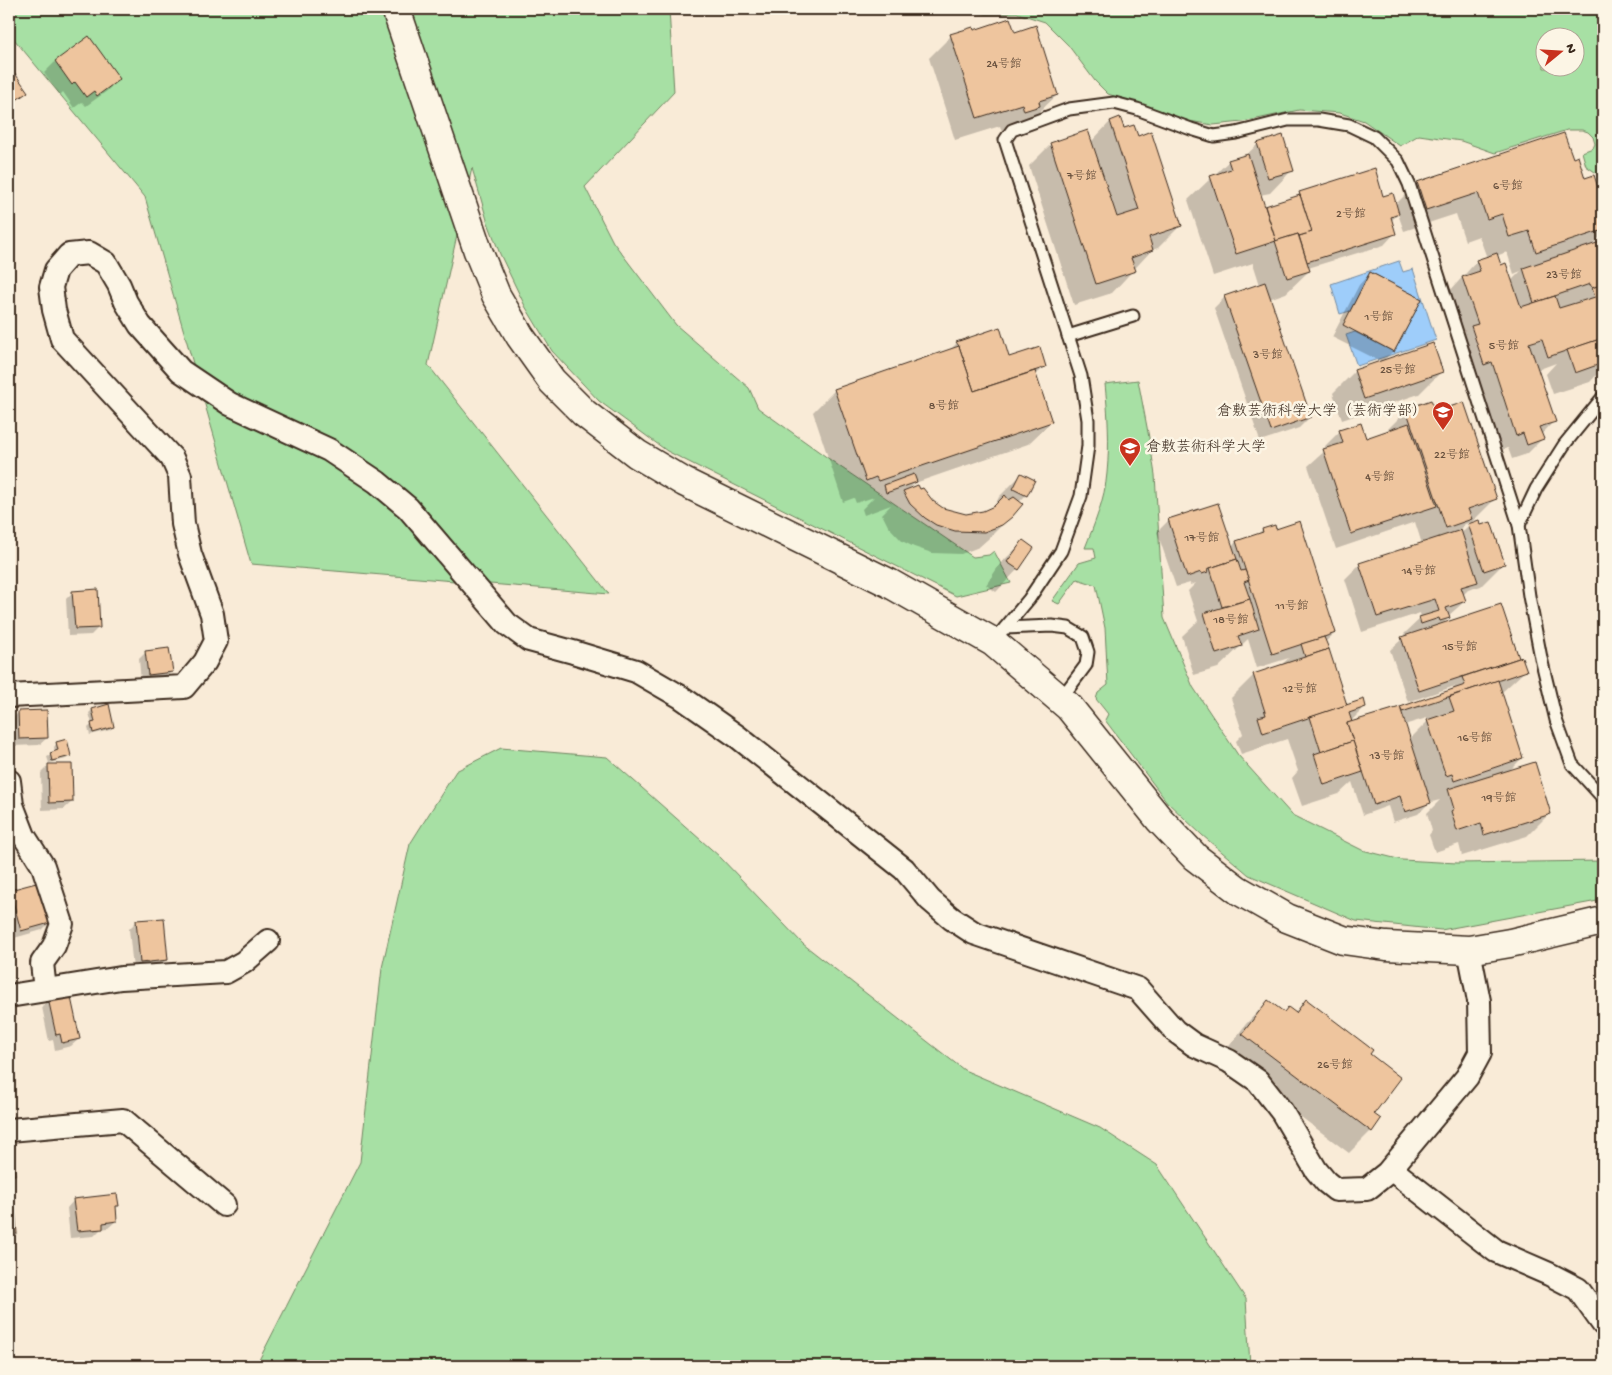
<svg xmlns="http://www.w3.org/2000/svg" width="1612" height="1375" font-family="'Gochi Hand','Klee One',sans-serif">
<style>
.green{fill:#a7e0a4;stroke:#718561;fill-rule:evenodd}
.water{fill:#9ecdfa;stroke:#768ca2}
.shadow{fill:#0003;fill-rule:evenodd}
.building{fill:#eec59e;stroke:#3b2a1e}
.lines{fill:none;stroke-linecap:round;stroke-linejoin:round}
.lane-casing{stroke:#3b2a1e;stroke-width:15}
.street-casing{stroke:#3b2a1e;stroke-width:26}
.secondary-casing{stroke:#3b2a1e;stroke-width:31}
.lane{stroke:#fcf5e5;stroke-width:11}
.street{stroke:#fcf5e5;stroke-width:22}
.secondary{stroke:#fcf5e5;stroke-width:28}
.labels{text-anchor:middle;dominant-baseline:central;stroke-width:5;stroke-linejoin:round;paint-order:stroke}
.number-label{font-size:12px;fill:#68513e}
.poi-label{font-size:15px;fill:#3b2a1e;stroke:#fcf5e5;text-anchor:end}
</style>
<rect width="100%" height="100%" fill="#f9ebd7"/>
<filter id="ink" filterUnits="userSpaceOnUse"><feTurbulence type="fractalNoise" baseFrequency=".02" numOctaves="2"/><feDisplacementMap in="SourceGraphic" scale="10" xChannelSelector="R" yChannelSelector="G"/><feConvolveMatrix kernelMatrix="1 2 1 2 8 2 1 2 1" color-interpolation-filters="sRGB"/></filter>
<g filter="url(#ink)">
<!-- green -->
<g class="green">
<polygon points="9,9 669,9 674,92 585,187 613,242 676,325 749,388 758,408 839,466 973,557 989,555 994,551 1011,583 956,596 667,451 599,401 552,351 525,306 500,254 487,220 472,168 428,365 609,594 251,564 145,197 9,33"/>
<path d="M968,9H1603V181L1601,176L1586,166L1582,152L1593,148L1595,144L1593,137L1588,132L1582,130H1567L1495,153L1461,141L1419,135L1400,146L1364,121L1340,113L1299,110L1243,122L1213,125L1189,121L1108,94L1095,81L1068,45L1045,22L1017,13L986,14ZM1544,38H1574V68H1544Z"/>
<path d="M1138,380L1150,443L1155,475L1164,618L1193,687L1238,755L1292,815L1362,850L1402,860L1457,863L1603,861V900L1441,930L1356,921L1249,875L1202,835L1167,802L1105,720L1108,714L1096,699L1098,693L1108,685L1105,628L1096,585L1077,579L1059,604L1052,601L1079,563L1096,558L1094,548H1085C1094,525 1105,499 1107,473C1110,443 1108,413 1105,384Z"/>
<polygon points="501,748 607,757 719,856 803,944 964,1070 1100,1128 1157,1165 1246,1299 1250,1366 256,1366 360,1162 382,968 410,844 456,771"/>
</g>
<!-- water -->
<polygon class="water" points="1399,261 1403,272 1413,269 1436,340 1357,366 1346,335 1355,332 1394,352 1422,299 1370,272 1350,311 1340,314 1331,284"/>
<!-- shadow -->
<g class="shadow">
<polygon points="973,31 1014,33 1057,95 1034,117 1016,128 1002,132 1000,126 955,140 929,58 951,36"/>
<polygon points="88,38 118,79 107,91 86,106 82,102 74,108 63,92 60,95 44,73 55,62"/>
<polygon points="9,67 26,92 9,106"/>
<polygon points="1110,122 1180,226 1158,248 1152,250 1112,293 1074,305 1029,166 1051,144 1091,142"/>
<path d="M1258,144L1292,170L1270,193L1260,195L1265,208L1295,198L1300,193L1382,198L1395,205L1417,183L1572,160L1584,179L1593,176L1603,206V234L1591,246L1603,242V368L1590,382L1553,394L1546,374L1556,363L1537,370L1554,421L1541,435L1542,439L1527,454L1512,459L1508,448L1501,450L1448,293L1477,261L1487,258L1479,236L1465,241L1456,214L1404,231L1398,214L1391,221L1395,233L1384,245L1308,268L1309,271L1286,293L1269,299L1310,417L1299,428L1260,441L1214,308L1225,297L1260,285L1253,263L1213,276L1188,200L1229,161L1245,156ZM1507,252L1514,274L1521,271L1511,281L1500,266L1496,256Z"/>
<polygon points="1370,273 1393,351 1382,362 1441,372 1419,394 1342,420 1333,393 1355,371 1382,362 1332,337 1359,285"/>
<polygon points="957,343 1009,358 1045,366 1035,376 1051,422 1028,444 915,483 906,491 932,502 942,509 965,515 984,512 994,507 999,497 1021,475 1026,495 1019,502 1011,516 988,539 979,547 961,554 932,553 914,547 902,541 888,526 882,514 891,505 864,515 862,509 874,497 856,503 854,498 843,502 813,412 835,390 949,351"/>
<path d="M1407,410L1434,414L1495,499L1470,524L1504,563L1481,586L1468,590L1463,595L1465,601L1448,616L1449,618L1441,625L1517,658L1514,661L1526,670L1501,693L1522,758L1508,772L1550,813L1527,836L1462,856L1459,844L1435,852L1429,835L1432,831L1427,813L1440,800L1432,802L1431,801L1418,814L1393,822L1388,806L1363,815L1352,782L1339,794L1302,806L1292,778L1298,771L1287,739L1241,754L1236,741L1243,734L1231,698L1254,675L1280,666L1289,658L1257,668L1248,639L1218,668L1194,675L1182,636L1198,621L1188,591L1196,583L1190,585V583L1176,587L1157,532L1169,520L1231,547L1236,542L1257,535L1262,530L1274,526L1335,633L1325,642L1346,706L1365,707L1347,725L1449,692L1455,686L1408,702L1390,650L1402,639L1405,637L1404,634L1421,618L1420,613L1362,632L1345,579L1360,564L1422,544L1415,522L1336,549L1308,466L1326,450L1325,446L1340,431L1365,439L1384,433ZM1472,522L1461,533L1459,530L1465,524ZM1427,718L1428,721L1409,740L1404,725Z"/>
<polygon points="1023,542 1018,569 996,592 986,585 1000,564"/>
<polygon points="73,592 99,627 91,635 68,636 66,599"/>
<polygon points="146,652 171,672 164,679 141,682 139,659"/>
<polygon points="108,706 113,727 110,730 90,735 88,728 92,724 89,713 92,710"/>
<polygon points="18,713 47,738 39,745 12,746 11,720"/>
<polygon points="57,743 69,756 66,759 49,763 47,757 55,753 54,747"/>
<polygon points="48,766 72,802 64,809 42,810 41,773"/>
<polygon points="13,827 18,845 9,853 9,828"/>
<polygon points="11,891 49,923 42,930 14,938 9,918 9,893"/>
<polygon points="137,921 166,960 159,967 133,969 129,929"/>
<polygon points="49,999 79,1039 71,1046 55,1050 53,1040 49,1041 42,1007"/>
<polygon points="1268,1001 1284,1013 1294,1013 1306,1001 1368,1054 1372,1114 1371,1131 1349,1153 1221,1057 1246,1024"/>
<polygon points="9,1140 10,1140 14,1175 9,1180"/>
<polygon points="74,1200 117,1205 114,1208 116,1221 108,1228 101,1229 94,1236 70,1238 67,1208"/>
<polygon points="14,1208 16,1233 9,1240 9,1209"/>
</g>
<!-- building -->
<g class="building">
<polygon points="1010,18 1015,32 1036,25 1058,95 1039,101 1040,106 1024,111 1022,104 977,118 950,34 973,27 974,30"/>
<polygon points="89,36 120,79 97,96 94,91 86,97 75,82 72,85 55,61"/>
<polygon points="9,65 28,92 9,105"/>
<polygon points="1120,117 1124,128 1134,125 1138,136 1151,131 1182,226 1149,237 1153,250 1131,258 1136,271 1096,284 1050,143 1088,130 1117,217 1139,210 1110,121"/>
<polygon points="1564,133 1573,158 1578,156 1585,178 1594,175 1603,203 1603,230 1536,252 1529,231 1509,237 1502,214 1487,219 1478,193 1426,210 1417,182"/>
<polygon points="1283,135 1294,171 1268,178 1257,143"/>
<polygon points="1248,154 1276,241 1236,254 1210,176 1231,169 1228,160"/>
<polygon points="1375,168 1383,196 1393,193 1399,214 1391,217 1396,234 1307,262 1299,236 1312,232 1299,192"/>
<polygon points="1300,195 1312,232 1299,236 1298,234 1276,241 1265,206"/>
<polygon points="1298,234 1310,271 1287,278 1275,241"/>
<polygon points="1603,241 1603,284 1592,288 1590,284 1534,303 1523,268"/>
<polygon points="1497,253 1501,265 1506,263 1521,307 1555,296 1559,308 1595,297 1592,288 1603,284 1603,338 1548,357 1542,339 1529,343 1556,422 1539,427 1544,439 1527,445 1523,433 1516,436 1492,362 1484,365 1471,326 1478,324 1462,277 1480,271 1476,260"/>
<polygon points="1370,272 1422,299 1394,352 1343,325"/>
<polygon points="1265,282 1311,417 1271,431 1224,296"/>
<polygon points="1000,327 1009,357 1040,347 1046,367 974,391 959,346 956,342"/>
<polygon points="1603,338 1603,363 1575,373 1567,350"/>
<polygon points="1433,343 1443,372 1364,399 1354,370"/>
<polygon points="959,346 974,391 1035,371 1052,422 878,481 876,477 866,481 834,389"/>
<polygon points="1431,400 1435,412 1464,402 1497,499 1468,509 1472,519 1446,528 1406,409"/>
<polygon points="1361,423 1366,438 1409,423 1437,506 1351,534 1323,449 1343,443 1339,430"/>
<polygon points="1021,473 1035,480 1027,496 1013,489"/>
<polygon points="914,474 917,482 886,493 884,485"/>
<polygon points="918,485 920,489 923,488 933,501 943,508 966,514 983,511 994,506 1005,495 1009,500 1014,497 1023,504 1012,517 1002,525 984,532 955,531 936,525 925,518 910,504 903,491"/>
<polygon points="1218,503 1237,559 1207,569 1208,572 1202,574 1201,572 1187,577 1168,519"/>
<polygon points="1479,520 1481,525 1491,522 1505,564 1484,571 1468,524"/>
<polygon points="1300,521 1336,633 1272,654 1236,541 1263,532 1262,529 1275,525 1276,529"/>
<polygon points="1461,530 1478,582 1461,587 1466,601 1446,608 1450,618 1440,621 1439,618 1421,624 1419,617 1439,611 1435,599 1377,617 1359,563"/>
<polygon points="1023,540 1034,548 1019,570 1007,562"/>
<polygon points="1237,559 1241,571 1245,570 1249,580 1244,582 1250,599 1222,607 1210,568"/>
<polygon points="98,589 100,628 75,629 72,591"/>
<polygon points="1250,599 1259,629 1238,636 1242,646 1216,654 1204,613"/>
<polygon points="1501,604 1519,658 1419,691 1401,637"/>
<polygon points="1324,637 1329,649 1305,657 1301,644"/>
<polygon points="169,648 173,672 148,675 145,651"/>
<polygon points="1329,649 1347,705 1263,733 1258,717 1266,715 1253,674"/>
<polygon points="1522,657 1527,671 1402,712 1400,707 1465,685 1462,677"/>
<polygon points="1498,680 1523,758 1454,781 1452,774 1446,776 1427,720 1454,711 1449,697"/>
<polygon points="1364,699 1366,707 1349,713 1352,722 1347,723 1353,741 1321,752 1310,717"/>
<polygon points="109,704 114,727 93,733 91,723 95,722 92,709"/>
<polygon points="1400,707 1431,803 1405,812 1400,796 1374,805 1347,723"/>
<polygon points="47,710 48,738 19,739 18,711"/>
<polygon points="67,739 71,756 52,761 50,753 58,750 56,742"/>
<polygon points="1353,741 1363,772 1324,785 1314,754"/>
<polygon points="1535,762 1551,814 1484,835 1481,823 1457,831 1451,811 1454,809 1448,789"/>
<polygon points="48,764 72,764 73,802 49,803"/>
<polygon points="9,827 19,845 9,848"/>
<polygon points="40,882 50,923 21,931 10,890"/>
<polygon points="164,918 168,960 140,963 136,920"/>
<polygon points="70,993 80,1039 62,1043 60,1034 56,1035 48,998"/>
<polygon points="1306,999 1373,1050 1370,1054 1401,1078 1374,1114 1381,1119 1372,1132 1242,1034 1268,1000 1284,1012 1288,1007 1296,1013"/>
<polygon points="11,1138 15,1175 9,1176 9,1139"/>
<polygon points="117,1194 119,1206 116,1206 117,1221 103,1223 103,1229 77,1231 73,1199"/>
<polygon points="15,1207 17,1234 9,1234 9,1208"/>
</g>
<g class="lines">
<!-- lane casing -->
<g class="lane-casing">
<g id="lane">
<polyline points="1068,336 1133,316"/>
<polyline points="1519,525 1536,489 1564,445 1603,397"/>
<polyline points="1005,628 1052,626 1068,628 1083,637 1088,652 1086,665 1060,700"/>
<polyline points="993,642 1029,599 1061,551 1081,496 1088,446 1088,420 1081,376 1005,140 1012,130 1069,109 1114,103 1137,109 1191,129 1214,136 1236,133 1288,120 1319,120 1349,125 1374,137 1398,161 1409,184 1519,525 1529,596 1541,658 1556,720 1572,764 1603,798"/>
</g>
</g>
<!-- street casing -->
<g class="street-casing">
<g id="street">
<polyline points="9,696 184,687 205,662 216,641 212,614 190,554 183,524 180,476 172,458 62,339 54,310 51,287 56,270 69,255 89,253 106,263 119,285 126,302 140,325 181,371 230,404 329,450 377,482 408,508 507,624 529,640 573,652 636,671 681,697 738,737 904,869 930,900 951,918 974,933 1138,989 1175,1031 1194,1045 1229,1061 1258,1081 1282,1112 1316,1170 1326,1182 1336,1190 1367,1189 1387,1173 1467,1077 1480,1053 1479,1001 1469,950"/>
<polyline points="9,781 12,805 24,836 43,866 62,924 54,946 42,963 45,990"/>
<polyline points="9,996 121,978 226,972 244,962 268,941"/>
<polyline points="9,1130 123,1120 224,1205"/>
<polyline points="1391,1169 1496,1251 1549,1274 1578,1289 1603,1324"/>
</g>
</g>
<!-- secondary casing -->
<g class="secondary-casing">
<polyline id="secondary" points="396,9 478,251 496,295 520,336 552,381 584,413 637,454 684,482 889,583 993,642 1069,707 1159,819 1195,857 1238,890 1287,918 1343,940 1386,946 1469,950 1510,943 1603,921"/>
</g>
<!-- lane -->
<use href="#lane" class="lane"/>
<!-- street -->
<use href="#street" class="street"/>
<!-- secondary -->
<use href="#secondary" class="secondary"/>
</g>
</g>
<!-- icons -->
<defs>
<g id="university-pin" transform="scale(1.125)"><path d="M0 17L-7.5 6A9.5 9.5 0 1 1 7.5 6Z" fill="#c8321e" stroke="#fcf5e5"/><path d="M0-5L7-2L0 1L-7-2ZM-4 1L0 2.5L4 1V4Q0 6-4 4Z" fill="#fff"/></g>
</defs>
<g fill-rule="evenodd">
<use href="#university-pin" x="1443" y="412"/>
<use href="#university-pin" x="1130" y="448"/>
</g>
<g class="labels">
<!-- number labels -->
<g class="number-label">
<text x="1004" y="65">24号館</text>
<text x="1082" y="177">7号館</text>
<text x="1508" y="187">6号館</text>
<text x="1351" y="215">2号館</text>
<text x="1564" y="276">23号館</text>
<text x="1379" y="318">1号館</text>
<text x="1504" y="347">5号館</text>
<text x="1268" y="356">3号館</text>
<text x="1398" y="371">25号館</text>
<text x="944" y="407">8号館</text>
<text x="1452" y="456">22号館</text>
<text x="1380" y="478">4号館</text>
<text x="1202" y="539">17号館</text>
<text x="1419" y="572">14号館</text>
<text x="1292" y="607">11号館</text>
<text x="1231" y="621">18号館</text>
<text x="1460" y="648">15号館</text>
<text x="1300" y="690">12号館</text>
<text x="1475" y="739">16号館</text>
<text x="1387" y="757">13号館</text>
<text x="1499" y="799">19号館</text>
<text x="1335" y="1066">26号館</text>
</g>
<!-- poi labels -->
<g class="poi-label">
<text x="1427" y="412">倉敷芸術科学大学（芸術学部）</text>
<text x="1146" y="448" text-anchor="start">倉敷芸術科学大学</text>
</g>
</g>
<!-- margin -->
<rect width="1612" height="1375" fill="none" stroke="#fcf5e5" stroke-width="30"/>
<rect x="15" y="15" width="1582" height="1345" fill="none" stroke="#3b2a1e" stroke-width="2" filter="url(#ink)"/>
<!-- north arrow -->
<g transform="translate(1560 52) rotate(72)"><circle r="24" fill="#fcf5e5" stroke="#afa495"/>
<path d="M0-4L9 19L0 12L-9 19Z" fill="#c8321e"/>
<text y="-8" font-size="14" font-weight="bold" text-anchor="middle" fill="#3b2a1e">N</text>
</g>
</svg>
